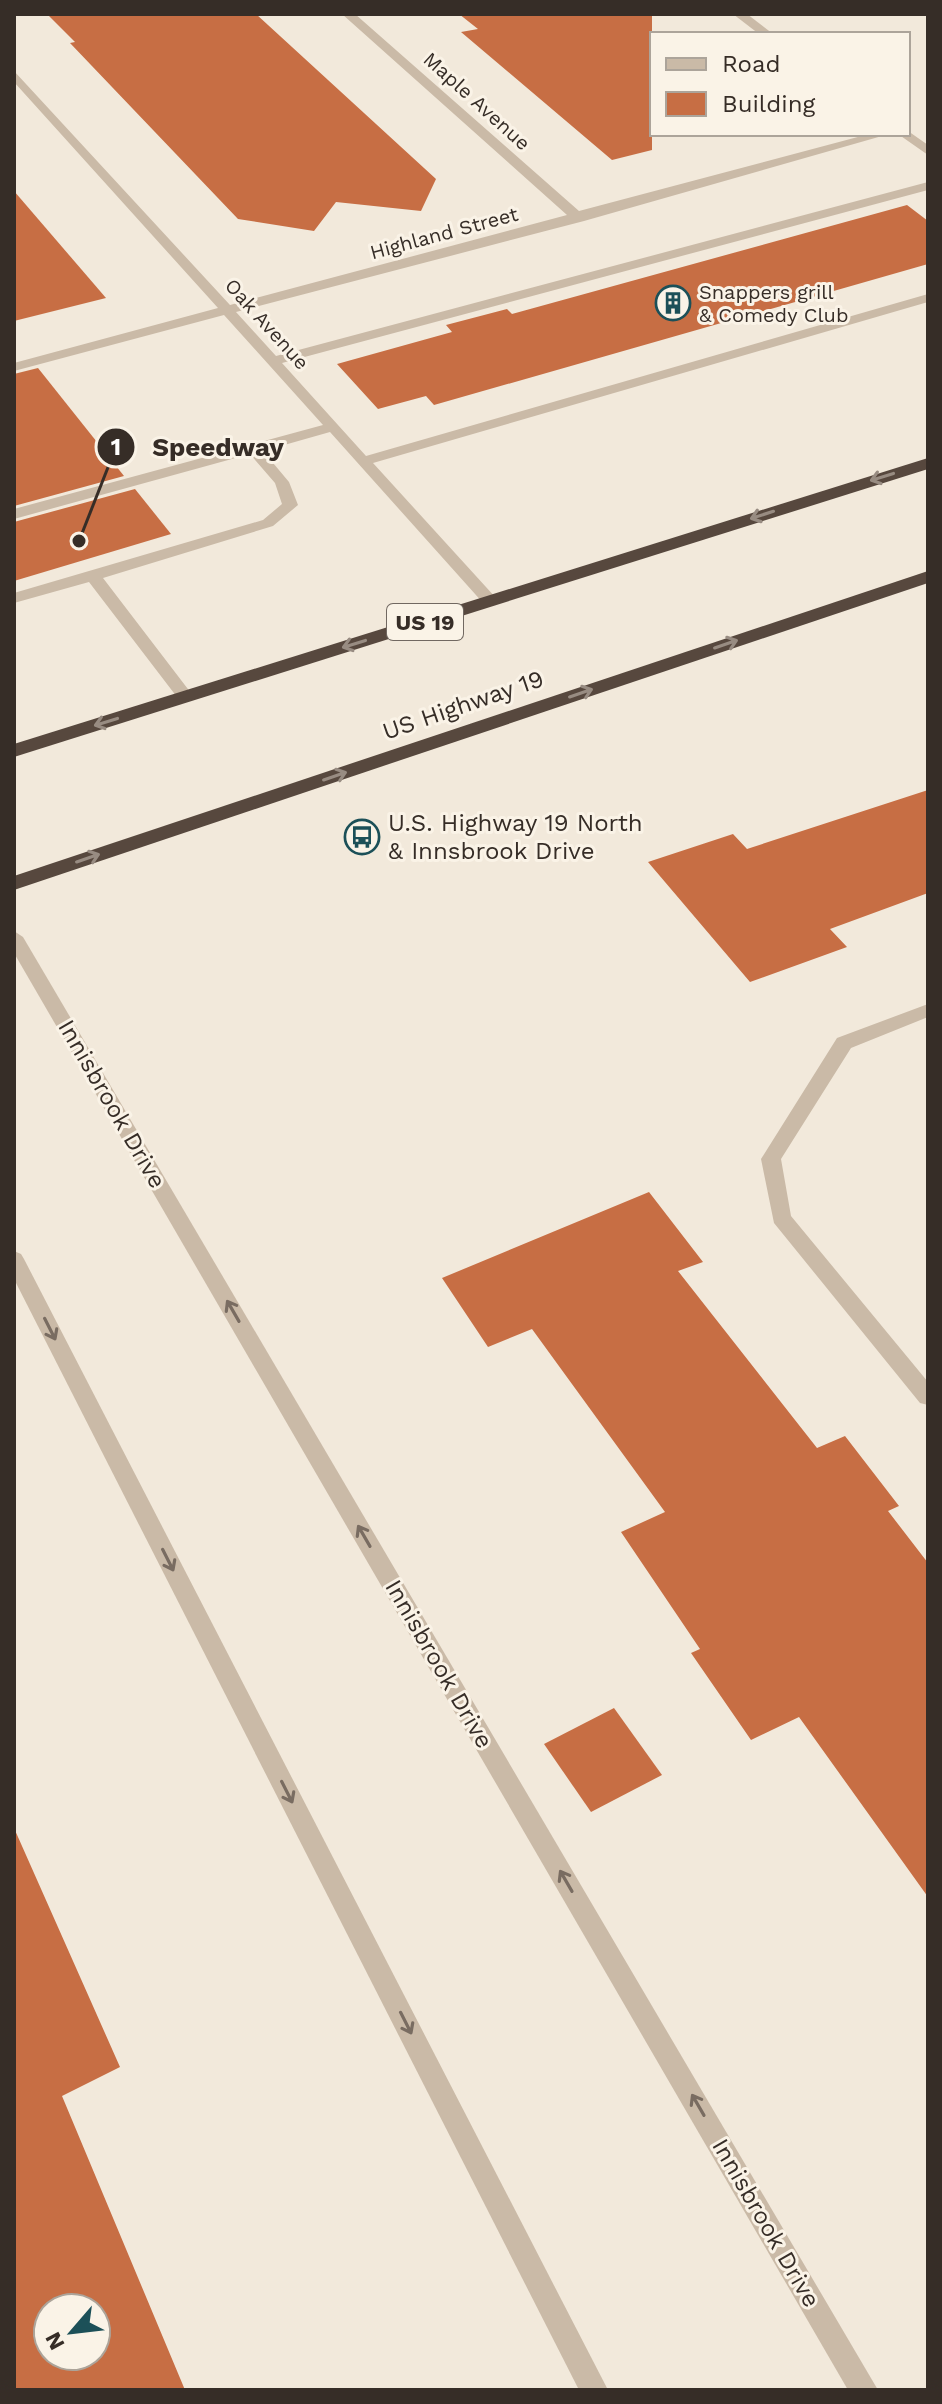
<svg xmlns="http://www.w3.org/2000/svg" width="942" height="2404" font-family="'Work Sans',sans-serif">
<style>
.building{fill:#c76e44;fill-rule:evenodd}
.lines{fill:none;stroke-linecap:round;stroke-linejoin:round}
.minor{fill:#cabaa7;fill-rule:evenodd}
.highway{fill:#57483e;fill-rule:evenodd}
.oneway{stroke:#988c82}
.oneway2{stroke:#796c61}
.labels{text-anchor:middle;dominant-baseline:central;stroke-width:6;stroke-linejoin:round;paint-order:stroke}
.far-street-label{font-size:20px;fill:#362d27;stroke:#faf3e7}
.far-poi-label{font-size:20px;fill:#362d27;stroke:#faf3e7;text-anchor:start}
.shield{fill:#faf3e7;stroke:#716861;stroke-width:2}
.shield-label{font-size:22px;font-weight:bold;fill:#362d27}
.street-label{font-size:24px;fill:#362d27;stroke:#faf3e7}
.poi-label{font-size:24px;fill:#362d27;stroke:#faf3e7;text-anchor:start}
.leader{fill:none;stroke:#362d27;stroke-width:3}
.callout-dot{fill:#362d27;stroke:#faf3e7;stroke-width:3}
.mark-label{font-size:24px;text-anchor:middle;font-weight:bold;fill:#fff}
.callout-label{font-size:26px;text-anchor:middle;font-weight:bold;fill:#362d27;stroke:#faf3e7;stroke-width:6;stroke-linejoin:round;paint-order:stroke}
</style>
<rect width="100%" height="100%" fill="#f2e9db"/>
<!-- building -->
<g class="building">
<polygon points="47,14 256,14 436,179 421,211 336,202 314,231 238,219 70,43 75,42"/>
<polygon points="459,14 652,14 652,150 612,160 461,32 478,29"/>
<polygon points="14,191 106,298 14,321"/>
<polygon points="907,205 928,221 928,264 434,405 426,396 378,409 337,364 452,332 446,325 507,309 512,314"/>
<polygon points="38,368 124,476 14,506 14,374"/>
<polygon points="135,489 171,534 14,581 14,522"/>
<polygon points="928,790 928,893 830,929 847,947 750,982 648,862 733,834 747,849"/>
<polygon points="649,1192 703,1262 678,1271 817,1448 845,1436 899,1506 888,1511 928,1563 928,1897 799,1717 751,1740 691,1653 700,1649 621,1532 665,1512 532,1329 488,1347 442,1278"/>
<polygon points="614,1708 662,1775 591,1812 544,1744"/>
<path d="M14,1828L120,2067L62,2096L185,2390H14ZM48,2308H96V2356H48Z"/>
</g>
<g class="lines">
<!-- minor -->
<g class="minor">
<polygon points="342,14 355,14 579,211 869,134 889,134 584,221 236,312 276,356 928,182 928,190 282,363 366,456 928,294 928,302 373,463 496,598 496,604 484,604 330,432 263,451 289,482 298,505 273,526 103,578 194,697 186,702 180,701 89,582 14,603 14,593 263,520 282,504 275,483 250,454 14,519 14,509 323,425 224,315 14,371 14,363 218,308 14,82 14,71 230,305 567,215"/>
<polygon points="733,14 747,14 773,34 759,34"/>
<polygon points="908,131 928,145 928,155 898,134 908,134"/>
<polygon points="14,931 23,937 878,2390 848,2390 14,953"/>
<polygon points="928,1004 928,1017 851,1048 781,1159 791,1216 928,1382 928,1405 920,1403 774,1223 761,1159 837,1038"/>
<polygon points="14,1251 21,1254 24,1259 608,2390 579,2390 14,1279"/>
</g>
<!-- highway -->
<g class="highway">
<polygon points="928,458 928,469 14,757 14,744"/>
<polygon points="928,571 928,583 14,890 14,876"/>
</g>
</g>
<!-- one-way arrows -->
<defs><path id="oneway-shaft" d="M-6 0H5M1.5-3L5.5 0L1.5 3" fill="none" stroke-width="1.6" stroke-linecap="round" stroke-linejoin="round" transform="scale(2)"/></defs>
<g class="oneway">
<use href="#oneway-shaft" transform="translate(882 477) rotate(163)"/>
<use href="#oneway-shaft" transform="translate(762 515) rotate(162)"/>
<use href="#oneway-shaft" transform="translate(354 644) rotate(163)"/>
<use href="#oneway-shaft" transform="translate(726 644) rotate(-19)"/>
<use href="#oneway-shaft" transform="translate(581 693) rotate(-19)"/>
<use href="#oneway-shaft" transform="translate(106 722) rotate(163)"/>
<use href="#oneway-shaft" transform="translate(335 776) rotate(-19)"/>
<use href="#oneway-shaft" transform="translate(88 858) rotate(-19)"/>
</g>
<g class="oneway2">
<use href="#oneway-shaft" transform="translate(233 1311) rotate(-120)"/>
<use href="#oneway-shaft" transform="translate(50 1329) rotate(63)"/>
<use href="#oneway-shaft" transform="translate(364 1536) rotate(-120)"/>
<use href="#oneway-shaft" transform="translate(168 1560) rotate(63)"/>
<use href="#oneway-shaft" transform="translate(287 1792) rotate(63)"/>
<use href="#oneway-shaft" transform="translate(566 1881) rotate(-120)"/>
<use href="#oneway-shaft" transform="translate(406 2023) rotate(63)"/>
<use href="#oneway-shaft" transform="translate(698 2105) rotate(-120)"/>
</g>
<!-- icons -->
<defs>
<g id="building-ring" transform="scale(1.8)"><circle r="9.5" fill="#faf3e7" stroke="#1c5058" stroke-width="1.5"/><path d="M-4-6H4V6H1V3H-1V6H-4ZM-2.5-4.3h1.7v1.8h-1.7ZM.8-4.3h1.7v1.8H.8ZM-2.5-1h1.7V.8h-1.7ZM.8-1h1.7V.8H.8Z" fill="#1c5058"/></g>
<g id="bus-ring" transform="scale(1.8)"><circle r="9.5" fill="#faf3e7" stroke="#1c5058" stroke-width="1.5"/><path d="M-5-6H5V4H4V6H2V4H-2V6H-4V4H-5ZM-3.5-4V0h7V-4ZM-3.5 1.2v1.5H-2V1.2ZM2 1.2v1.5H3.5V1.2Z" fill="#1c5058"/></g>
</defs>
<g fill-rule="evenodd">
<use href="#building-ring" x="673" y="303"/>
<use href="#bus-ring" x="362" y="837"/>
</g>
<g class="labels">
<!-- far-street labels -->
<g class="far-street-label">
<text transform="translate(477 101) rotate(42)">Maple Avenue</text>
<text transform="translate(444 233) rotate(-15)">Highland Street</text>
<text transform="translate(267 324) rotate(48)">Oak Avenue</text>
</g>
<!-- far-poi labels -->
<g class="far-poi-label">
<text x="699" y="292">Snappers grill<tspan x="699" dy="23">&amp; Comedy Club</tspan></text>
</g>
<!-- shield labels -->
<rect class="shield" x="387" y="604" width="76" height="36" rx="6"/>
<g class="shield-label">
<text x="425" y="622">US 19</text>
</g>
<!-- street labels -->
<g class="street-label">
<text transform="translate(463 705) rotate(-19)">US Highway 19</text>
<text transform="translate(112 1104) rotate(60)">Innisbrook Drive</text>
<text transform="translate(439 1664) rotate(60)">Innisbrook Drive</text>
<text transform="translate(766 2223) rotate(60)">Innisbrook Drive</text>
</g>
<!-- poi labels -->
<g class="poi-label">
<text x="388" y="823">U.S. Highway 19 North<tspan x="388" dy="28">&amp; Innsbrook Drive</tspan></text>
</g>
</g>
<!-- callouts -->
<path class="leader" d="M79 541L116 447"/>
<g class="callout-dot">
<circle cx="79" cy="541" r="8"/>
<circle cx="116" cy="447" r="20"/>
</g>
<g class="mark-label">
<text x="116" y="455">1</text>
</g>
<g class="callout-label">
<text x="218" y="456">Speedway</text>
</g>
<!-- border -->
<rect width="942" height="2404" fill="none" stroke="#362d27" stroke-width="32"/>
<!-- legend -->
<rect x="650" y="32" width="260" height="104" fill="#faf3e7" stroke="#aca49a" stroke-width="2"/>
<rect x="666" y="58" width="40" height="12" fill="#cabaa7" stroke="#aca49a" stroke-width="2"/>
<text x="722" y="72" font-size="24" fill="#362d27">Road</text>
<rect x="666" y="92" width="40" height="24" fill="#c76e44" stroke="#aca49a" stroke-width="2"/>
<text x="722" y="112" font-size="24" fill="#362d27">Building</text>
<!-- north arrow -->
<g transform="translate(72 2332) rotate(242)"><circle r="38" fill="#faf3e7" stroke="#aca49a" stroke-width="2"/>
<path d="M0-6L14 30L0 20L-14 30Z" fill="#1c5058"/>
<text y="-12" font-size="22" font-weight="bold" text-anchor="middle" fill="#362d27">N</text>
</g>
</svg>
